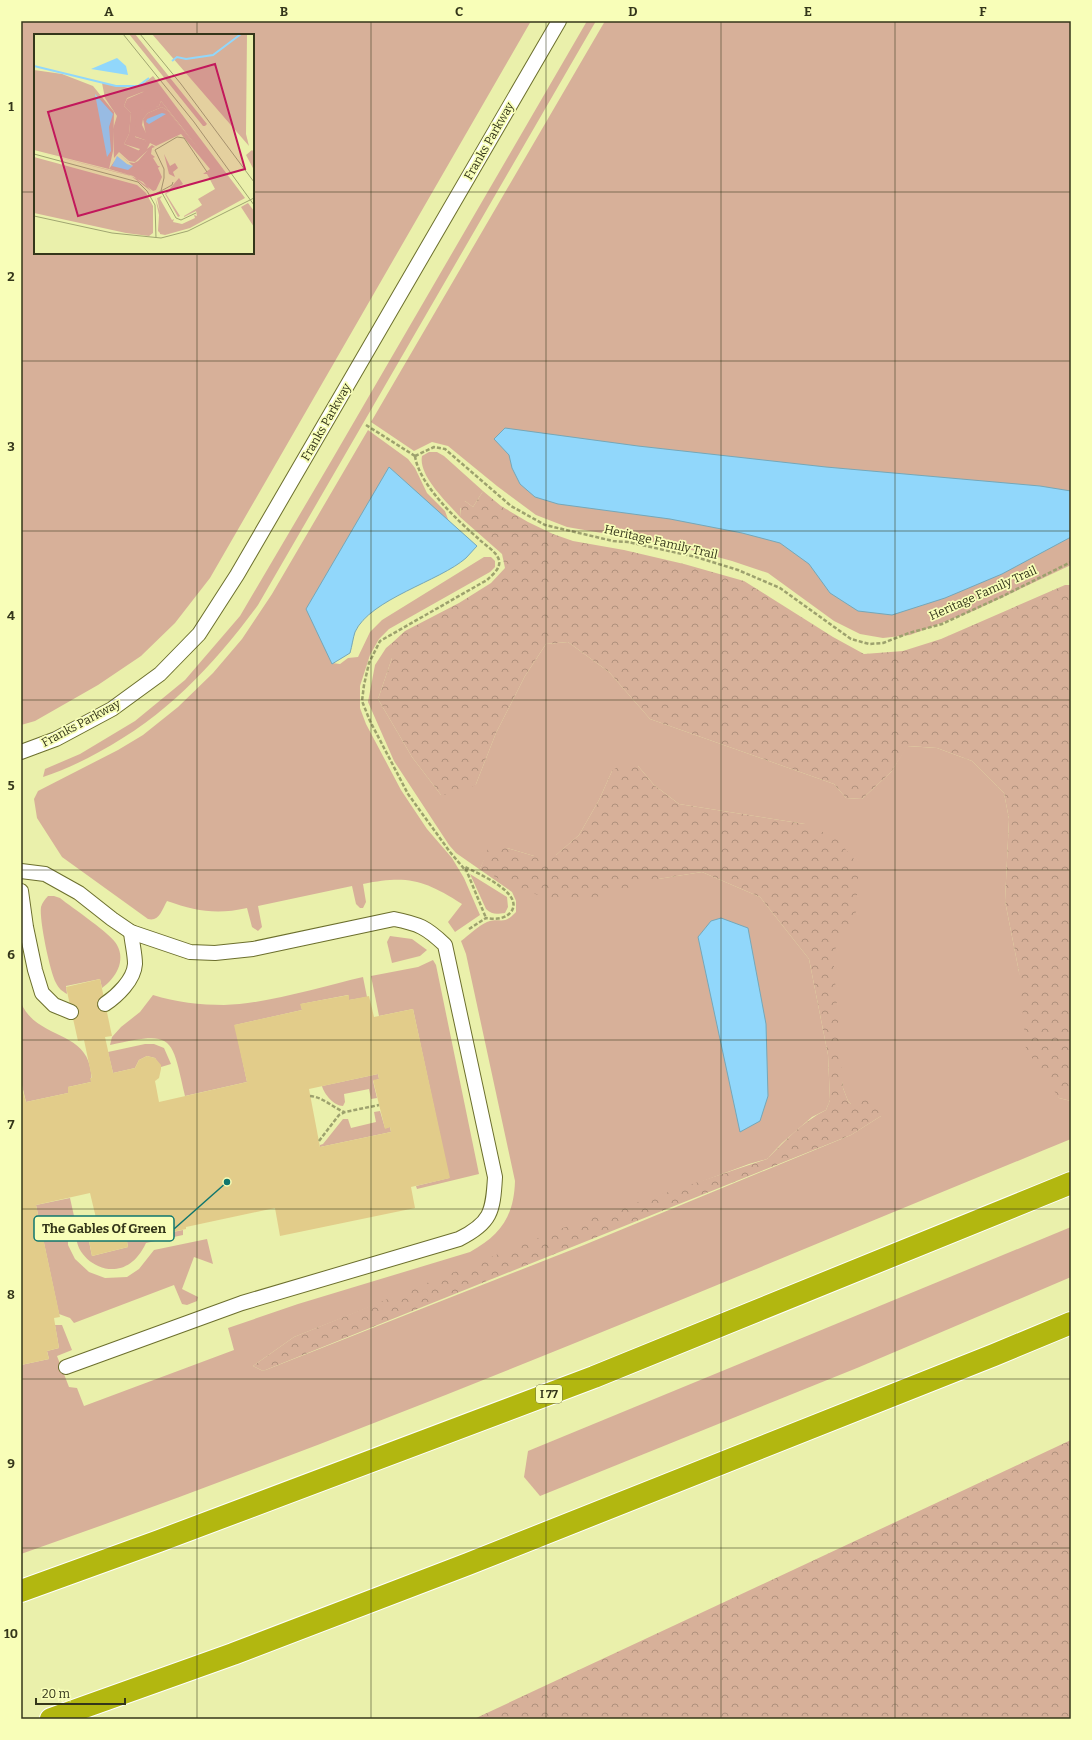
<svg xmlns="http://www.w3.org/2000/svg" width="1092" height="1740" font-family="Bitter,serif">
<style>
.green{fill:#d7b099;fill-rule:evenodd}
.forest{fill:url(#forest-crowns)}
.water{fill:#91d7fb;stroke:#75a7b8}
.building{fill:#e2cc8a;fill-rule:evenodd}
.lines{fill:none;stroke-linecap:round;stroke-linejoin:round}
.lane-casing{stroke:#6c6f2d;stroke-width:16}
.highway-casing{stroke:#fff;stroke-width:24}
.path{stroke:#9da16e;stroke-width:2.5;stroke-dasharray:4 2;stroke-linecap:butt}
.lane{stroke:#fff;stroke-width:14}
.highway{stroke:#b2b710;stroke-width:22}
.grid{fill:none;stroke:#34361a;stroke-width:1;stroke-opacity:0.55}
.labels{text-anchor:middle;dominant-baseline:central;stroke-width:3.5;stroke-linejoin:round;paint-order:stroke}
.shield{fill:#f8feb8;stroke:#6f7249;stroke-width:1}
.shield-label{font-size:11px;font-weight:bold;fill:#34361a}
.street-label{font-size:12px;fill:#34361a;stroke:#f8feb8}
.inset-river{fill:none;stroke:#91d7fb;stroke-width:2}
.inset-road{fill:none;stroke:#a1a671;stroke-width:1}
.view{fill:#c2185b;fill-opacity:0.15;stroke:#c2185b;stroke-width:2}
.inset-edge{fill:none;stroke:#34361a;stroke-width:2}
.leader{fill:none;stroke:#0f766e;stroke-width:1.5}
.callout-dot{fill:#0f766e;stroke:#f8feb8;stroke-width:1.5}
.callout{fill:#f8feb8;stroke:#0f766e;stroke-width:1.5}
.callout-label{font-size:13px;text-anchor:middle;font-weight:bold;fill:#34361a}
.neatline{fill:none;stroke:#34361a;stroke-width:1.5}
.grid-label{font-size:13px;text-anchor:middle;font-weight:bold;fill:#34361a}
</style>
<defs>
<pattern id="forest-crowns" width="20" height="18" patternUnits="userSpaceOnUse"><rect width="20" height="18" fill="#d7b099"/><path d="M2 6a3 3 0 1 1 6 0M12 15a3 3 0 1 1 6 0" fill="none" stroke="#af907c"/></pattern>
</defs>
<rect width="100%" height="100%" fill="#eaf0ab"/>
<!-- green -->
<g class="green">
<path d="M21,21H531L210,578L175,623L141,656L98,685L35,721L21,725ZM35,35H253V253H35Z"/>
<path d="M587,21H596L258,605C213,666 166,716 99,752C81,762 62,771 43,777L45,769L80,754L135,721L185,680L240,616L333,458Z"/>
<polygon points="605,21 1071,21 1071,565 973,611 910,635 883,638 860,634 834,621 768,573 732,561 677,546 567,527 536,515 497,486 448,446 432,442 414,451 371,422"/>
<path d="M368,430L408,459L415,468L427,493L445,511L449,522L389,467L332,663L340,664L348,658L358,657L370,632L382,620L484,557H491L495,561V567L490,572L389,629L379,639L370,655L360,686V708L366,724L401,790L427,829L452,858L464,878L480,915L455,932L448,922L462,904C424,880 408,875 363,884L366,902L363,908H360L356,904L352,886L258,906L262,927L258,931L252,927L247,908C216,915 196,911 167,901C162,910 159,922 148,919L62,857L37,818L34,799L38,791L118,750L143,735L178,707L213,673L242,639L272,594Z"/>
<path d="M429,452H437L444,456L483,491L473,507L465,501L460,509V517C448,503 418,476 422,456Z"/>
<path d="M568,642L609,672L650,719L834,784L846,798L862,799L891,772L907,746L937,748L972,761L1004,793L1009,819L1005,901L1019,972L1059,1098L1071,1101V1139C723,1282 376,1430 21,1554V1365L49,1359L47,1351L59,1348L55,1325H62L72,1350L57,1356L69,1387L77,1388L84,1406L234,1350L228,1328L298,1304L470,1252C501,1235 514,1216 515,1181L466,954L461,941C469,935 478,926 487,922C501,917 503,926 516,912V901L512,892L456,853L449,845L394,761L368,702L375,665L386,648L392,643V658L378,699L412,757L441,795L476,784L496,733L525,676L546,644ZM638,766L654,785L679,804L805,824L843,1088L848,1101L851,1104L881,1116L851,1135L584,1245L263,1371L253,1366L294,1337L445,1277L749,1164L767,1159L782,1143L812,1117L826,1110L830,1100L828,1055L809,959L760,897L702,872L658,879L480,869L484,860L507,848L534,856H555L579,835L599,800L612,771Z"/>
<path d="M470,874L507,897L508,907L505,913C497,914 492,915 486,909Z"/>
<path d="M48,896H54L60,898C72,908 112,934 117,945C126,961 116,978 102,988L100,979L66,986L67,994C62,991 59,989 56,983C50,972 39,919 41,907C42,903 45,899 48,896Z"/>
<polygon points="390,936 412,939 427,950 420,956 392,963 387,942"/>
<polygon points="433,960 436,965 479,1174 417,1189 416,1186 449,1178 413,1009 379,1016 371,976 418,967"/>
<path d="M363,977L367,997L349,1000L348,995L301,1004L302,1010L235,1025L247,1082L185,1096C171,1035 174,1031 110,1045L112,1037L121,1027L140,1012L153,995C175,1002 201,1005 224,1005C266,1004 320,987 363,977Z"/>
<path d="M21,1003C36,1038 83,1031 90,1067C91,1072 92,1077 91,1082L68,1087V1093L26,1102L21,1081Z"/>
<polygon points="145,1044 154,1044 164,1048 171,1064 161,1067 155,1058 147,1056 139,1060 135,1068 113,1073 108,1052"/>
<path d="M378,1074L379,1079L373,1081L377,1098L371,1099L369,1089L344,1094L345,1102L343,1106C334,1106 324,1094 322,1086Z"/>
<polygon points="380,1111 385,1128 390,1127 391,1132 320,1147 320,1145 323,1144 343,1119 348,1119 351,1128 376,1122 374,1112"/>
<polygon points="70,1198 74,1216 68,1230 68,1245 75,1259 89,1272 105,1278 127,1277 139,1269 154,1250 207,1239 213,1264 194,1257 182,1289 198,1297 197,1301 187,1305 182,1304 174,1285 74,1323 70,1318 59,1314 36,1205"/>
<path d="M83,1222H85L92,1256L128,1247L126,1236L156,1230L158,1235L183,1230V1235L146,1243C119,1301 56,1248 83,1222Z"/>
<polygon points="1071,1227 1071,1277 857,1368 540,1496 524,1477 528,1451"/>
</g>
<!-- forest -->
<g class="forest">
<polygon points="483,491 501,506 528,522 553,534 573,541 624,550 684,564 744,581 833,637 864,654 903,651 941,639 1065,585 1071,585 1071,1101 1059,1098 1026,1049 1019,972 1005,901 1009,819 1004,793 972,761 937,748 908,746 891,772 862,799 846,798 834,784 650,719 609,672 568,642 546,644 525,676 496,733 476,784 461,795 441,795 412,757 378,699 392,658 392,643 405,631 459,603 491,583 505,568 502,554 460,517 461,502 465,501 473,507"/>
<path d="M622,763L638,766L654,785L679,804L805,824L836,838L859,865L856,912L833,953L843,1088L848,1101L851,1104L877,1097L883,1111L881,1116L851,1135L263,1371L253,1366L294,1337L570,1225L767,1159C785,1141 802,1122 826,1110L830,1100L828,1055L809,959L760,897L702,872L658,879L583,901L551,899L516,888L480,869L489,846L507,848L534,856L556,855L579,835L599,800L612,771Z"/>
<polygon points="1071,1440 1071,1719 474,1719"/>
</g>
<!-- water -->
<g class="water">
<polygon points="505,428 638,446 826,467 1040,486 1071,491 1071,537 1002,574 945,598 892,615 858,611 830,593 809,564 780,543 742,533 670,519 558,504 535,497 520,484 512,468 509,455 494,439"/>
<path d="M389,467L477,546C473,550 470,554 466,558C440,581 370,599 355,632C353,638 352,646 350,653L332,664L306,609Z"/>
<polygon points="721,918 748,928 766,1024 768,1096 760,1121 740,1132 698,937 711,921"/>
</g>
<!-- building -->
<path class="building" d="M100,979L112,1036L105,1037L113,1073L135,1068L139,1060L147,1056L155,1058L161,1065V1069L159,1078L155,1081L159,1102L247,1082L234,1025L302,1010L300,1004L349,995V1000L369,996L374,1017L413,1009L450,1178L411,1187L415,1208L280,1236L275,1208L186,1227V1229L158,1235L156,1230L126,1236L128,1247L92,1256L85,1221L96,1218L90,1193L36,1205L60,1317L54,1318L59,1348L47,1351L49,1359L21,1365V1084L26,1102L68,1093V1087L91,1082L90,1078H92L84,1040L78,1041L66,987ZM378,1074L379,1079L373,1080L385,1129L390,1127L391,1132L320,1147L309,1089Z"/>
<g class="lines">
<!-- lane casing -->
<g class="lane-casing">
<g id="lane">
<polyline points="21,752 56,739 112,709 160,674 199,634 237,575 559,21"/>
<path d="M21,871L45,874L79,893L112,919L131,932L190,952L215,953L253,949L394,919C419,924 426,927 445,945L495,1177C493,1212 491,1223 459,1239L242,1303L66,1367"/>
<polyline points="21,891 26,927 35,970 42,993 54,1005 71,1012"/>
<path d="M105,1004C117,996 134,980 135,964C135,954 132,943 131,932"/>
</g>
</g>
<!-- highway casing -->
<g class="highway-casing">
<g id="highway">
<polyline points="21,1591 159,1541 594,1377 1071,1183"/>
<polyline points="51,1719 233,1654 468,1564 994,1355 1071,1323"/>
</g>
</g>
<!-- path -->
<g class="path">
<polyline points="366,425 415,456"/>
<polyline points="415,456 434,447 445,449 511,506 545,525 613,541 628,542 696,557 738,570 780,588 851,639 869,644 883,643 909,633 942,624 1003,596 1071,562"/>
<path d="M415,456C419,485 458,521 480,540C486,546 496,551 499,560C501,569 492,575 487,580L380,641L369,663L364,685L362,701L370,721L408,794L450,852L466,871"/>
<path d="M469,929L486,918C495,919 504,920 511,912C525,893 477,873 465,867L486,918"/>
<path d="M310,1096C323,1097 332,1107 344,1112"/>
<polyline points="319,1141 339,1115 345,1112 379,1105"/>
</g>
<!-- lane -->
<use href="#lane" class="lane"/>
<!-- highway -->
<use href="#highway" class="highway"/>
</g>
<!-- grid -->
<path class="grid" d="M197,21V35M371,21V1719M546,21V1719M721,21V1719M895,21V1719M21,192H35M253,192H1071M197,253V1719M21,361H1071M21,531H1071M21,700H1071M21,870H1071M21,1040H1071M21,1209H1071M21,1379H1071M21,1548H1071"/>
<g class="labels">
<!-- shield labels -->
<rect class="shield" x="536" y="1385" width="26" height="18" rx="3"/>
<g class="shield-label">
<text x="549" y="1394">I 77</text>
</g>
<!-- street labels -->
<g class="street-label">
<text transform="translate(489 141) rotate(-60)">Franks Parkway</text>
<text transform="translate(326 422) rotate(-60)">Franks Parkway</text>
<text transform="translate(661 542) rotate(13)">Heritage Family Trail</text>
<text transform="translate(983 593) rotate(-24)">Heritage Family Trail</text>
<text transform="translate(81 723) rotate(-28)">Franks Parkway</text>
</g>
</g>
<!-- overview -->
<g transform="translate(34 34)">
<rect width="220" height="220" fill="#eaf0ab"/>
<path d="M95,0H101L173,90L171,92H169ZM0,36L28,40L59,52L80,78L79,117L75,135L0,116ZM119,42L211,164L156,194L131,201L126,200V179V199L124,197L125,181L121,163L126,178L123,164L128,162L126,165L138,186L140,185L139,188L148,190L161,184L160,181L163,182L162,177L150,183V182L165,173L168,171L164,165L181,155L173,140H169L176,135L147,100L122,112L116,109L113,115L118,111L121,113L118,114L117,120L121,123L119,124L124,132H126L124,134L128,143L122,156L119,157L99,142L75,135L82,125L79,132H99L84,119L94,128L100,129L104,127L114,116L101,128L95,127L106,115L90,110L95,100L97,79L90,72L93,65L109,58L114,46ZM127,67L147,92L168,120L134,77L128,73L114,79L109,85L114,112L111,106L101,103L108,75L113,76L125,72ZM0,117L95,141L109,148L117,157L97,142ZM130,120L136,132L141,129L144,134L139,138L141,143L135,140ZM0,123L103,151L112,159L119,172V199L115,202L92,199L0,179ZM145,144L149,150L132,160L146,182L144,183L131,160Z" fill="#d7b099" fill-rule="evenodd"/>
<path d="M118,0H213L212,100L215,112ZM114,46L120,50L116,55L93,64L90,72L97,79L95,100L90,110L108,118L101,127H95L85,118L80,124L79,95L83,82L71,64L68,49L96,54L105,52ZM127,67L168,119V121L134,77L128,73L114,79L109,85L108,91L115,105L114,113L112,112L111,106L100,102L103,76L125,72ZM218,116L220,118V136L212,121ZM214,169L220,177V193L207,173Z" fill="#d7b099"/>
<path d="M83,24L92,32L94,41L57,35ZM61,60L79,80L75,93L77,117L73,123ZM128,79L132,80L115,90L112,88L113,85ZM83,122L93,130L99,132L94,136L78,132Z" fill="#91d7fb"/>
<path class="inset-river" d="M138,27L143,23L152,25L179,21L207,0M0,32L82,52H104L115,44"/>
<path class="inset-road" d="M89,0L160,88L220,171M106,0L147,50L220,148M0,120L104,148L113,157L121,171L122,204M139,148L138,151L127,157L142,184L147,186L162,179M117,162L127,157L130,144V135L121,116L143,103L150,104L173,138M0,182L78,199L127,204L154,197L220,164"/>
<path class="view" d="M181,30L211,135L44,182L14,78Z"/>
<rect width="220" height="220" class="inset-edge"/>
</g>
<!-- callouts -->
<path class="leader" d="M227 1182L174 1229"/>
<circle class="callout-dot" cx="227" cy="1182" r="4"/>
<rect class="callout" x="34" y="1216" width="140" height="25" rx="4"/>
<g class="callout-label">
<text x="104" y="1233">The Gables Of Green</text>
</g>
<!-- border -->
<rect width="1092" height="1740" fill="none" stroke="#f8feb8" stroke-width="44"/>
<!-- scale -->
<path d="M36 1698v6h89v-6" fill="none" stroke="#34361a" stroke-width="2"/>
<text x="42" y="1698" font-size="12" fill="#34361a" stroke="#f8feb8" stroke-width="3" paint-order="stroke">20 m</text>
<rect x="22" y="22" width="1048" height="1696" class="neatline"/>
<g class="grid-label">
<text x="109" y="16">A</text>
<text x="284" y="16">B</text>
<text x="459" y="16">C</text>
<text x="633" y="16">D</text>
<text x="808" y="16">E</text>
<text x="983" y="16">F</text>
<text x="11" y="111">1</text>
<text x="11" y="281">2</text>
<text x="11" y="451">3</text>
<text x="11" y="620">4</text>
<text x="11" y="790">5</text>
<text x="11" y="959">6</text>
<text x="11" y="1129">7</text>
<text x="11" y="1299">8</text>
<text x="11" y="1468">9</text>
<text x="11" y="1638">10</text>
</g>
</svg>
